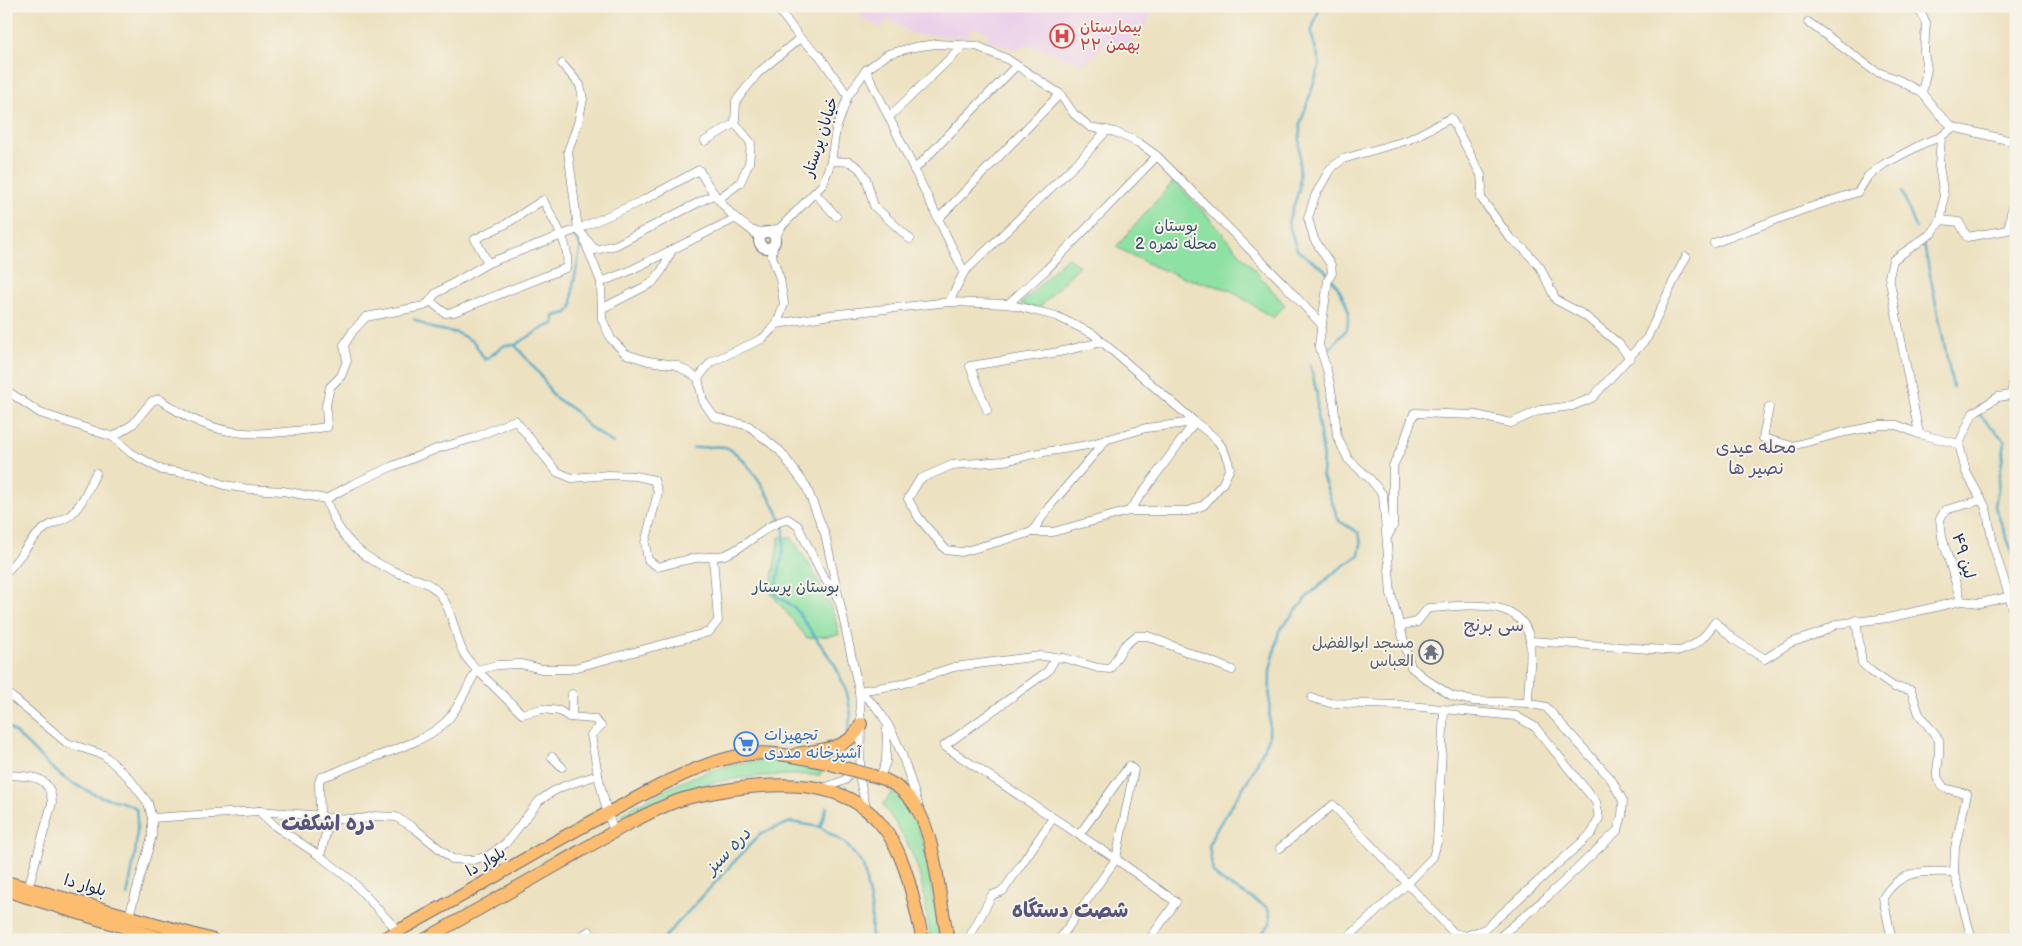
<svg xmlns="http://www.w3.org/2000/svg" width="2022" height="946" font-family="'Balsamiq Sans','Playpen Sans Arabic',sans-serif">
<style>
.built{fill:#ecd1ea}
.green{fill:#8de1a3;stroke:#548880}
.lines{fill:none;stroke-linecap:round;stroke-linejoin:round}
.stream{stroke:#49a9c8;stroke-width:2.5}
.minor-casing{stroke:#646d80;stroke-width:9}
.tertiary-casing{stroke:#646d80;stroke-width:12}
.primary-casing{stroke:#646d80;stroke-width:14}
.minor{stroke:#fff;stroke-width:8}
.tertiary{stroke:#fff;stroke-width:10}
.primary{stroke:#fcbd6f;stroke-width:12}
.primary-bridge-casing{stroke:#646d80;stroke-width:14;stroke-linecap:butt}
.primary-bridge{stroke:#fcbd6f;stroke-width:12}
.labels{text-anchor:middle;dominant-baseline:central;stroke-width:4;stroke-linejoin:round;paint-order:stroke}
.health-label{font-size:16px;fill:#be3a42;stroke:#f7f3e8;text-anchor:start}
.street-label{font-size:16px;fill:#1b2f5e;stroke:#f7f3e8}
.park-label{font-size:16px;fill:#32536c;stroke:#f7f3e8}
.worship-label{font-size:16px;fill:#5b616d;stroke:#f7f3e8;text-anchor:end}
.shop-label{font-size:16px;fill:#366cbe;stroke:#f7f3e8;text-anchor:start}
.neighbourhood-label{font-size:18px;fill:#575580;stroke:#f7f3e8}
.water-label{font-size:18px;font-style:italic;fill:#2b5a83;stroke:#f7f3e8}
.district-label{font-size:21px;font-weight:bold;fill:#575580;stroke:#f7f3e8}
</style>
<rect width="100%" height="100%" fill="#f7f3e8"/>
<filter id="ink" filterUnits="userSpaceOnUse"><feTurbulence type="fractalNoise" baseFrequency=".02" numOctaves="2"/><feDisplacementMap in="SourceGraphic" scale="10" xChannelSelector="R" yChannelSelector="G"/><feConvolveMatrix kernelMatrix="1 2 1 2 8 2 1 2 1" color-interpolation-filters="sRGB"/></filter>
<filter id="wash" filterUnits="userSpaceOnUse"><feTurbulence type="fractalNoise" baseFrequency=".0096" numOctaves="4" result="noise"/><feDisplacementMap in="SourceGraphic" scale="20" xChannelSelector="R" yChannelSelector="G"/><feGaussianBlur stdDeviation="1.12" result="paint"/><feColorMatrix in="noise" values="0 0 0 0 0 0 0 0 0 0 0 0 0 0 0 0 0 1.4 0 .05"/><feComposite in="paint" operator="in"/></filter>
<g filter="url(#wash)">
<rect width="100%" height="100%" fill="#ece1c0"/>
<!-- built -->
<polygon class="built" points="861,6 1150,6 1151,11 1149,21 1124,51 1110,39 1085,64 1026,44 1018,50 988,41 987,32 971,27 967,38 912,34 888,19 881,28 861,17"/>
<!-- green -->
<g class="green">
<polygon points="1174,181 1204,212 1285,305 1273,318 1230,290 1185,278 1153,266 1116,247"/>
<polygon points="1067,257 1079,266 1038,309 1021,304"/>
<path d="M779,537L792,538C812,570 832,598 839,635L807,638L770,592Z"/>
<path d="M768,760L798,763L822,772L820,775C778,774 735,776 694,787C669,793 646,806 623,819L621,814C667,787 714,763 768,760Z"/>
<path d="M892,791L906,805L917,823L924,847L940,940H931C926,912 924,881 913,856C905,837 894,821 883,805Z"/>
</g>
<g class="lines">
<!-- stream -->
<g class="stream">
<polyline points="1320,6 1311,33 1320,64 1300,125 1299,190 1288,222 1297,250 1324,269 1337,286 1345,301 1349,313 1347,329 1330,348"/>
<polyline points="1902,192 1916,228"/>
<polyline points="1924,245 1953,387"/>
<polyline points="414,319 431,328 457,333 474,342 485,360 505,345 515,345 542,377 553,396 575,411 588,426 613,443"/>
<polyline points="515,345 545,327 554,324 554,316 567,313 572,307 573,286 581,246 572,234"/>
<polyline points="1978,413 2005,441 1995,507 2016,562"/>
<path d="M693,448C703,448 715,445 724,447C744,450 783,513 784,533C785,553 778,574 775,594L795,608L835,665L847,693L851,714L847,735"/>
<path d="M6,725C30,744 48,769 74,784C83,788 93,794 102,797C114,800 125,802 136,808C140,838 133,866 127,896"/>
<polyline points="820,827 827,807"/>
<polyline points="108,940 108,939"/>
<polyline points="662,940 760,834 791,822 820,827 846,844 863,865 872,912 871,940"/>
<polyline points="1256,940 1270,924 1270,915 1267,907 1220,880 1213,872 1209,846 1214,833 1251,775 1269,738 1270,671 1279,631 1308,596 1336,571 1359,555 1361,544 1359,533 1339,521 1322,475 1323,453 1317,415 1317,394 1310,364"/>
</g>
</g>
</g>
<g filter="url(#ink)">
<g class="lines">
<!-- minor casing -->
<g class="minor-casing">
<g id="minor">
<polyline points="776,6 800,38"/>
<polyline points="1918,6 1926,23 1924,52 1927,69 1922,93"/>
<polyline points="1808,22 1875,71 1899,80 1922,93 1939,114 1953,127"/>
<polyline points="562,64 580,85 583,99 578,123 568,151 578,229 595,250 616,245 713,195"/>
<polyline points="866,70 964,272 949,302"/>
<polyline points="889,117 964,45"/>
<polyline points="705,141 735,123 736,101 758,73 800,38 819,55 848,96"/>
<polyline points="831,161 850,162 859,168 866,178 874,206 910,239"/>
<polyline points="914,170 1016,66"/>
<polyline points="815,193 836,216"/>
<polyline points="718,199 740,183 749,163 751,143 735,123"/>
<polyline points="938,219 1060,94"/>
<polyline points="1941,220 1944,196 1939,166 1941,137 1953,127 2016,142"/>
<polyline points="754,231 765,232 780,228"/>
<polyline points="775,239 780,228 823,184 831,161 836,129 848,96 866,70 888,54 914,47 936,44 977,46 1007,59 1060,94 1074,114 1090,127 1115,132 1139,143 1157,156 1282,282 1322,325"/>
<polyline points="585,242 601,282 602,319 611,339 626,354 648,361 676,365 698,378"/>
<polyline points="1714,243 1802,210 1858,192 1868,176 1884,164 1924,143 1941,137"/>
<polyline points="773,246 772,256 780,279 784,304 777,324 762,339 711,362 698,378 703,401 714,417 749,426 780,451 806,486 825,534 859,691 861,724 860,780 866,808"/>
<polyline points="964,272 1084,156 1107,130"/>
<polyline points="601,282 627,272 736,218"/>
<path d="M430,301L445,313L454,312L566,268C573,249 552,217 543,200L506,224L475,239L488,263"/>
<polyline points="1008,304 1046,270 1157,156"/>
<polyline points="603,308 652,283 662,270 672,250"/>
<polyline points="777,324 830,315 949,302 1008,304 1056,316 1093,334 1195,422"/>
<path d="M6,390L40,413L113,437L131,453L162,470L196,474L224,485L249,489L283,491L326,499L353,484L393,466L439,448L474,438L515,420L557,472L572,478L608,475L636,476L654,480L658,492L645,543L648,560L658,567C670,564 683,560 696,558C706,556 717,558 727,554C750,545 763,525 788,519L798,526L821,573L838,599"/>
<polyline points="1769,407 1763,438 1792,446 1841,433 1881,425 1897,425 1919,434 1959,444 1973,413 1998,397 2011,395 2016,366"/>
<polyline points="987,410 970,366 1059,352 1102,342"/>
<polyline points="1919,434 1889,277 1893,260 1932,233 1941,220 1959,222 1967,237 2008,230 2016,185"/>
<path d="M113,437L133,424L152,401L159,399C218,442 259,436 327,427L326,405L330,387L341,376L347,361L344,345L353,331L366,317L424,306L430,301L435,294L488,263L578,229L644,200L699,170C709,188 720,203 735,218C744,225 753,230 760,239"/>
<polyline points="1107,439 1049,507 1032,532 962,552 946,550 919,518 908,499 920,479 952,465 1004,461 1038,453 1088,445 1146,428 1195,422"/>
<polyline points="1959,444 1966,472 1986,508 1994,548 2016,618"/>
<polyline points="1982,500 1945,510 1940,519 1942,537 1961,601 1980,603 2008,597"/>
<path d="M1032,532H1053L1129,511H1189L1204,505L1223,483L1230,468C1223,442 1216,438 1195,422L1129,511"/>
<polyline points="1388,536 1393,526 1393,466 1403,445 1414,413 1476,415 1511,423 1540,410 1572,406 1592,398 1647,338 1675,278 1686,257"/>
<path d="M6,572C18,561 25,547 36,536C48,523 56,524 69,516C81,508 89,486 96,473"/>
<polyline points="1856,620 1862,663 1872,672 1894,687 1911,690 1919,714 1939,740 1939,756 1937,771 1937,777 1944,788 1967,794 1955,848 1954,872 1972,940"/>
<path d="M1399,626L1417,622L1428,608C1462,607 1523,594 1530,641C1532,657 1528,686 1528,703"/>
<path d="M1530,641L1680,651C1699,644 1704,638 1715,622L1733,639L1765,659L1790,643L1820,633L1837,624L1888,618L1961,601"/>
<polyline points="1056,657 1048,671 944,746 1116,859 1176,902 1149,940"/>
<polyline points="477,670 497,665 521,664 542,669 570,669 709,632 718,621 713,557"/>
<polyline points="477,670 522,714 542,709 560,711 569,717 594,719 601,726 591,735 598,775"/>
<polyline points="859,691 902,684 954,667 1040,656 1064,658 1098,668 1110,669 1124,646 1136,636 1148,636 1232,670"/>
<path d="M859,691C865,696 871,702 876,707C898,734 908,772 918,804"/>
<polyline points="6,692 67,743 104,755 129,778 148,803 152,818 152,836 129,916"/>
<polyline points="572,717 572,694"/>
<polyline points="552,757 562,767"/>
<path d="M6,775C29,776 51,774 52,803L28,888"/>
<polyline points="880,777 886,762 887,729"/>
<polyline points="824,788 845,780 855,768"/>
<path d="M320,814L319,782L321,777C332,775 340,770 350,766C378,755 432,741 450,717C461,703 468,685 477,670C472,664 466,659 463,652C454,634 452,607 438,592C428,581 415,579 401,574C364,560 338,539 326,499"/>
<polyline points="152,818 259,811"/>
<polyline points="1280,848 1333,805 1454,933 1466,936 1485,929 1592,833 1599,818 1596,802 1535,727 1516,716 1400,705 1330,703 1312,698"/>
<polyline points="320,856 275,826 259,811 323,816"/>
<polyline points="398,931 352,881 320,856 330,818 362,819 375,816 396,817 414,828 452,859 473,860 488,856 506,843 539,801 552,792 564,786 598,775 607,812 614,831"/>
<polyline points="575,940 589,931"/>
<polyline points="968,940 992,895 1003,891 1053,818"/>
<polyline points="1059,940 1116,859 1134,770 1129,766 1079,835"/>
<polyline points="1345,940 1407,884 1433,857 1437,842 1444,711"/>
<polyline points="1496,940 1547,897 1618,830 1622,816 1623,801 1611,779 1546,707 1528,703 1473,701 1452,696 1427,680 1411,667 1391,594 1383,495 1370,479 1348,459 1337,436 1334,405 1327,370 1319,345 1328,280 1332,273 1331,265 1314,239 1308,218 1315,196 1330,169 1343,159 1408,140 1451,118 1481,175 1482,187 1481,198 1510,238 1524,249 1540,267 1556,300 1584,315 1619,344 1630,358"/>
<path d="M1892,940L1883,898C1900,869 1924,871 1954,872"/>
</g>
</g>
<!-- tertiary casing -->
<g class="tertiary-casing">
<circle id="tertiary" cx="767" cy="240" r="8"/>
</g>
<!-- primary casing -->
<g class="primary-casing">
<g id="primary">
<path d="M797,754C822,749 850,750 861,724"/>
<path d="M870,775C920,786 929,831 937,875C940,897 944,918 948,940"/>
<polyline points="6,882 213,940"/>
<polyline points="11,892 166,940"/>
<path d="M381,940C466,896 547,843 633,800C666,782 700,764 737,756C767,749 798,757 827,763"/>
<path d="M424,940C469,914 515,889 560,863C598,841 636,817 677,801C695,795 714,792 733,789C785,782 843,780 880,823C907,854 913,901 923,940"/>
</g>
</g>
<!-- minor -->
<use href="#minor" class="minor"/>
<!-- tertiary -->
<use href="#tertiary" class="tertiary"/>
<!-- primary -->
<use href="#primary" class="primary"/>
<!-- primary-bridge casing -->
<g class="primary-bridge-casing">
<polyline id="primary-bridge" points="827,763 870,775"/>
</g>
<!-- primary-bridge -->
<use href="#primary-bridge" class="primary-bridge"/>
</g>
</g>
<!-- icons -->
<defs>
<g id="hospital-ring" transform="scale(1.25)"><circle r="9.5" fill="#f7f3e8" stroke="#e0444e" stroke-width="1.5"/><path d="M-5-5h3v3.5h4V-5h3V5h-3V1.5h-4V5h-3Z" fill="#e0444e"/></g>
<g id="temple-ring" transform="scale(1.25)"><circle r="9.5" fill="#f7f3e8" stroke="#6b7280" stroke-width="1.5"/><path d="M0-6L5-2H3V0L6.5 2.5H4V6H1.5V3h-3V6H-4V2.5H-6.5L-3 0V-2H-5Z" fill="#6b7280"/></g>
<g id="supermarket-ring" transform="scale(1.25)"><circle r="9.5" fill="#f7f3e8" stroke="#3f7fe0" stroke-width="1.5"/><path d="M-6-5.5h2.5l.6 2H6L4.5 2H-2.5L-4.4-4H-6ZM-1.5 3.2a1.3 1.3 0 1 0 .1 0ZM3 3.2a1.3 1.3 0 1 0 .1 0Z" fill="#3f7fe0"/></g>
</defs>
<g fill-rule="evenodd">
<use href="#hospital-ring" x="1062" y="36"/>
<use href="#temple-ring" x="1431" y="652"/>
<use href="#supermarket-ring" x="746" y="744"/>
</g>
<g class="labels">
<!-- health labels -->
<g class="health-label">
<text x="1080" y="27">بیمارستان<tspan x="1080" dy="18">۲۲ بهمن</tspan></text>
</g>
<!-- street labels -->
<g class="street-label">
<text transform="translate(821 137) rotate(-72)">خیابان پرستار</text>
<text transform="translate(1963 556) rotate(74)">لین ۴۹</text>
<text transform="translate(486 862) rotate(-30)">بلوار دا</text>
<text transform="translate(85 886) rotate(16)">بلوار دا</text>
</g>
<!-- park labels -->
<g class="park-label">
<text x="1176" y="226">بوستان<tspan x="1176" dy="18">محله نمره 2</tspan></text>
<text x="796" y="587">بوستان پرستار</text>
</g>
<!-- worship labels -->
<g class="worship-label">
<text x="1414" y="643">مسجد ابوالفضل<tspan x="1414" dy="18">العباس</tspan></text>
</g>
<!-- shop labels -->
<g class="shop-label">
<text x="764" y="735">تجهیزات<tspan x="764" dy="18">آشپزخانه مددی</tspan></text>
</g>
<!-- neighbourhood labels -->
<g class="neighbourhood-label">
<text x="1756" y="447">محله عیدی<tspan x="1756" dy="21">نصیر ها</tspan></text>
<text x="1494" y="625">سی برنج</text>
</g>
<!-- water labels -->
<g class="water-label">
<text transform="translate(728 851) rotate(-46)">دره سبز</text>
</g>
<!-- district labels -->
<g class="district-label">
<text x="328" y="823">دره اشکفت</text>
<text x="1070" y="910">شصت دستگاه</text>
</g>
</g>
<!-- margin -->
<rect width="2022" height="946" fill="none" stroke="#f7f3e8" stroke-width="25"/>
</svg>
